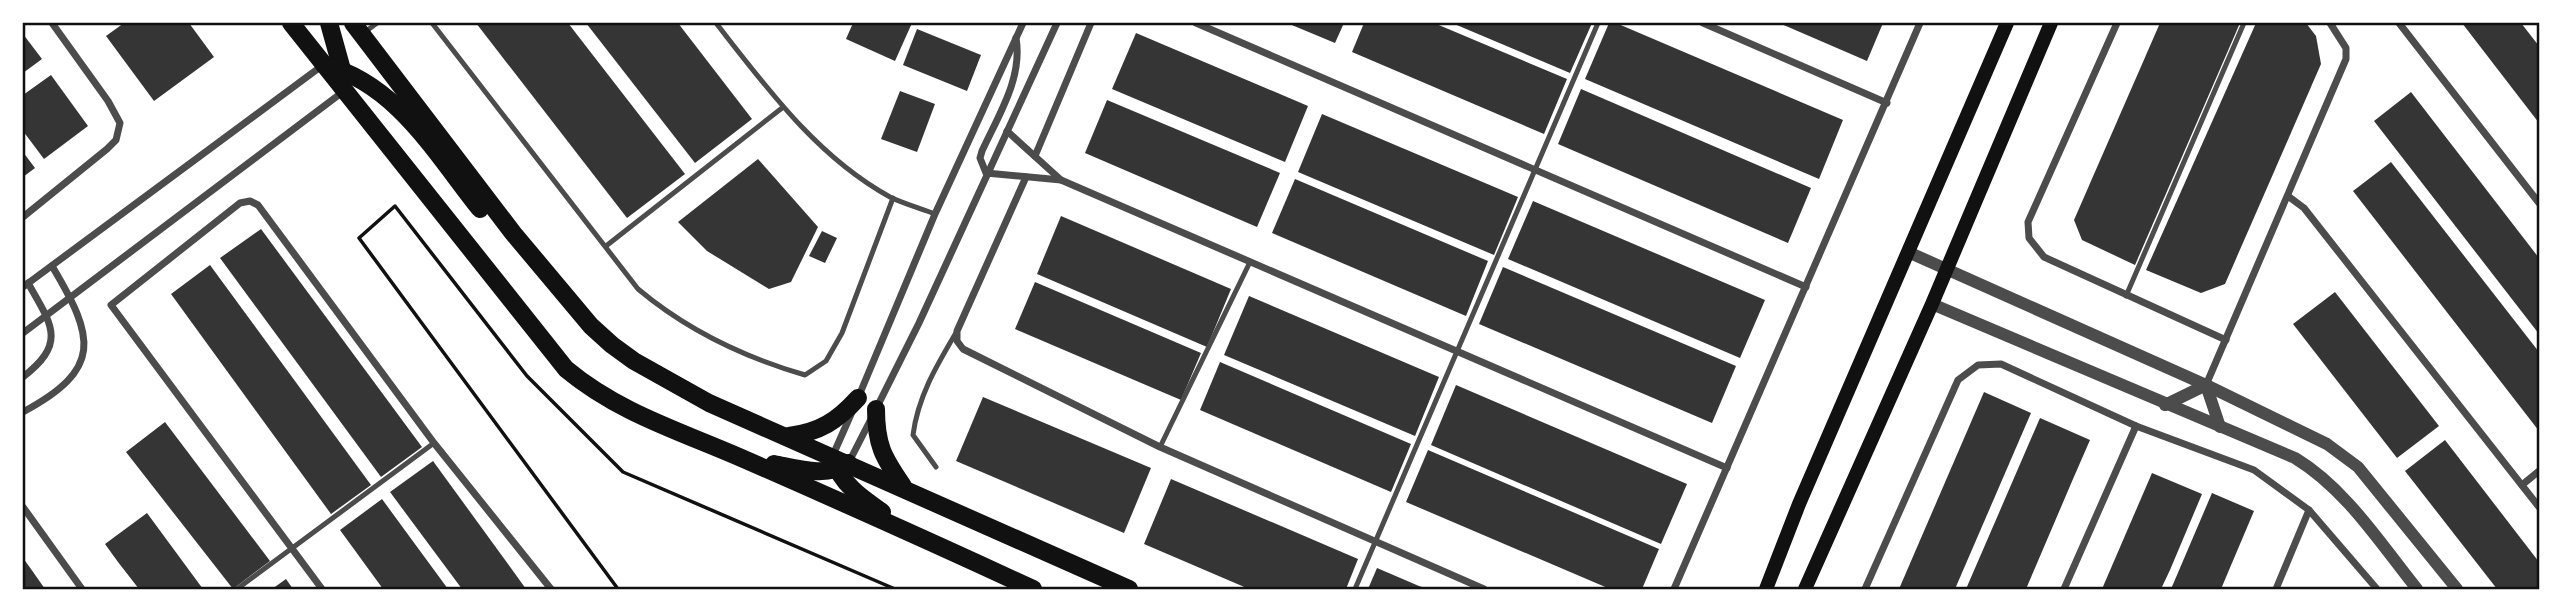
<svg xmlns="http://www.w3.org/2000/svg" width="2562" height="612" font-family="Manrope,sans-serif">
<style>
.building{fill:#353535}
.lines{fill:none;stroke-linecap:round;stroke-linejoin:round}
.path{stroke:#111;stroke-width:3.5}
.service{stroke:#4c4c4c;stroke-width:5}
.minor{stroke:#4c4c4c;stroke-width:7}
.tertiary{stroke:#4c4c4c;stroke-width:12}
.secondary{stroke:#111;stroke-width:14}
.primary{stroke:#111;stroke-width:18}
.neatline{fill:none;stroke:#111;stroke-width:2.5}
</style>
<rect width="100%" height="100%" fill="#fff"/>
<!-- building -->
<g class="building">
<polygon points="124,23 189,23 214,57 154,101 106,36"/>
<polygon points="476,23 568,23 685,174 627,218"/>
<polygon points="586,23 678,23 752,119 695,163"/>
<polygon points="853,23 912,23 895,61 846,39"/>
<polygon points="1287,23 1344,23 1335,43"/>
<polygon points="1364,23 1434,23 1567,79 1544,134 1352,52"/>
<polygon points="1452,23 1592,23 1570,73"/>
<polygon points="1609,23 1616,23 1843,120 1819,179 1585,79"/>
<polygon points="1779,23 1883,23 1867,61"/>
<polygon points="2160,23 2240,23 2135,265 2082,240 2074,220"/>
<polygon points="2256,23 2306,23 2316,36 2321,64 2225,284 2201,293 2146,270"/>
<polygon points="2462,23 2521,23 2539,46 2539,123"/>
<polygon points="917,29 981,55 967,91 903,65"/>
<polygon points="1136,33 1308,106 1285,162 1112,89"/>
<polygon points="23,34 42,59 23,73"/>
<polygon points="51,75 88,126 44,159 23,131 23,95"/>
<polygon points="1581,89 1811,188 1788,243 1558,144"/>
<polygon points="900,91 935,104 917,152 881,139"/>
<polygon points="2411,92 2539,258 2539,334 2374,121"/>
<polygon points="1107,100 1280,173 1257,227 1085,153"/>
<polygon points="1322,114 1518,197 1494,255 1298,172"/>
<polygon points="23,152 35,168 23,177"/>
<polygon points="758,159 818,227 791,282 769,289 707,251 678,222"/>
<polygon points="2391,162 2539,352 2539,431 2353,191"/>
<polygon points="1295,179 1488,261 1466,316 1272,233"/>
<polygon points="1533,201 1765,300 1740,358 1508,259"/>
<polygon points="1061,216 1231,289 1207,347 1037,274"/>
<polygon points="261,229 422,447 381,477 220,258"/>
<polygon points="822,231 837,238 825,263 809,256"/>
<polygon points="210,265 371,485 331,514 171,294"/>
<polygon points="1503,267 1736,366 1712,423 1479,324"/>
<polygon points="1035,282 1201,353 1181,400 1015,329"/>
<polygon points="2335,292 2439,426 2397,458 2293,324"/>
<polygon points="1249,296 1439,377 1415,436 1224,355"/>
<polygon points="1220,362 1411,444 1391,492 1200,410"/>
<polygon points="1456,385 1687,484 1661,544 1431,445"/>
<polygon points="1984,392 2031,413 1955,589 1899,589"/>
<polygon points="983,397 1151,468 1124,533 956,461"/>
<polygon points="2040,418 2090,440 2073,479 2026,589 1966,589"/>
<polygon points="165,422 270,561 233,589 126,452"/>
<polygon points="2445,440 2539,562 2539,589 2497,589 2405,471"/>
<polygon points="1428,450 1659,549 1642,589 1610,589 1406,502"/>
<polygon points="433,461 508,564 526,589 462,589 436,554 390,492"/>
<polygon points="2152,473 2202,494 2170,570 2161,589 2102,589"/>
<polygon points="1171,479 1358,559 1346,589 1249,589 1144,544"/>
<polygon points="2212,493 2254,511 2221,589 2171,589"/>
<polygon points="382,499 412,540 448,589 383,589 340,530"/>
<polygon points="147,513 200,585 203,589 139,589 118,562 105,544"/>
<polygon points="23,558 31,569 45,589 23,589"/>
<polygon points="1377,568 1419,586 1428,589 1368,589"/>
<polygon points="286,579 293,589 272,589"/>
</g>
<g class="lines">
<!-- path -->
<polyline class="path" points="618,589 359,238 395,206 527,376 623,472 895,589"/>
<!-- service -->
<g class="service">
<path d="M432,23L638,289C688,331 743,357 805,375L826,361L842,333L893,198"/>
<path d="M716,23C766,87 817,157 890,197C904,204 920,208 935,214"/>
<polyline points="365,32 377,23"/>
<polyline points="606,246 782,108"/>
<polyline points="2126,296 2244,23"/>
<polyline points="1160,447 1250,262"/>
<path d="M936,467L913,435C918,396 937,365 957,331"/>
<polyline points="237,589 434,443"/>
<polyline points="1355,589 1598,23"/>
</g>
<!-- minor -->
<g class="minor">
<polyline points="1196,23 1806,287"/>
<polyline points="1703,23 1887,103"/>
<polyline points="2117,23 2028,222 2029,238 2044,257 2226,340"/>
<polyline points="2399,23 2539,203"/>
<path d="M1016,38C1023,78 998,116 982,151L980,158L986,173L1061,180L1727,468"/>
<polyline points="1007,131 1061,180"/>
<polyline points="1035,156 1091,23"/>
<polyline points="1026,177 957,331 957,341 963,349 1160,447 1484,589"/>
<polyline points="2288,196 2304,208 2539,507"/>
<polyline points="23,217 107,149 116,140 120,123 108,101 52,23"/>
<polyline points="23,287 323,65"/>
<polyline points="23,333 344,91"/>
<path d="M23,377C67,343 52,325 28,283"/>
<polyline points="2206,385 2346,59 2346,48 2330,23"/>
<polyline points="858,398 935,214 1023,23"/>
<polyline points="876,409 919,323 1057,23"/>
<path d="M23,412C103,369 95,338 52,266"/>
<polyline points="833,455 852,412"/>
<polyline points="849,462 871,419"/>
<polyline points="2522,485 2539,471"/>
<polyline points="23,507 82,589"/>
<polyline points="322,589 111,305 240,203 250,201 258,205 434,443 551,589"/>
<polyline points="1674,589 1920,23"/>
<polyline points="1865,589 1958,380 1978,365 2001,364 2136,426 2254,470 2309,510 2377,589"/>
<polyline points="2064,589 2136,426"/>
<polyline points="2276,589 2309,510"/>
</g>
<!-- tertiary -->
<g class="tertiary">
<polyline points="1908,252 2206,385 2327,444 2358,467 2457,589"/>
<path d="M1932,304L2295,458C2346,489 2380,543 2417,589"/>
<polyline points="2206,385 2220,427"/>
<polyline points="2165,405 2206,385"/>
</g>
<!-- secondary -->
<g class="secondary">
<polyline points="1766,589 1799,504 2007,23"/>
<polyline points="1805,589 1932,304 2051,23"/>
</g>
<!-- primary -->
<g class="primary">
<path d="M291,23L566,369C620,414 683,432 746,460C842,502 938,545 1033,589"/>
<polyline points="329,23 344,77"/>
<polyline points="353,23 513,233 591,326 612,345 634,361 709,403 1129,589"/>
<path d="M324,65C396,83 436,154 480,209"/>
<path d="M876,409C876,445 883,457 903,486"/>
<path d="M789,436C820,432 837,421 858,398"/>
<path d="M834,460C841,484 862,498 882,512"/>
<path d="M774,464C799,469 827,478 848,463"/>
</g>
</g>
<!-- border -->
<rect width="2562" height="612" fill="none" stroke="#ffffff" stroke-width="49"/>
<rect x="24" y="24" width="2514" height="564" class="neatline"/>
</svg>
